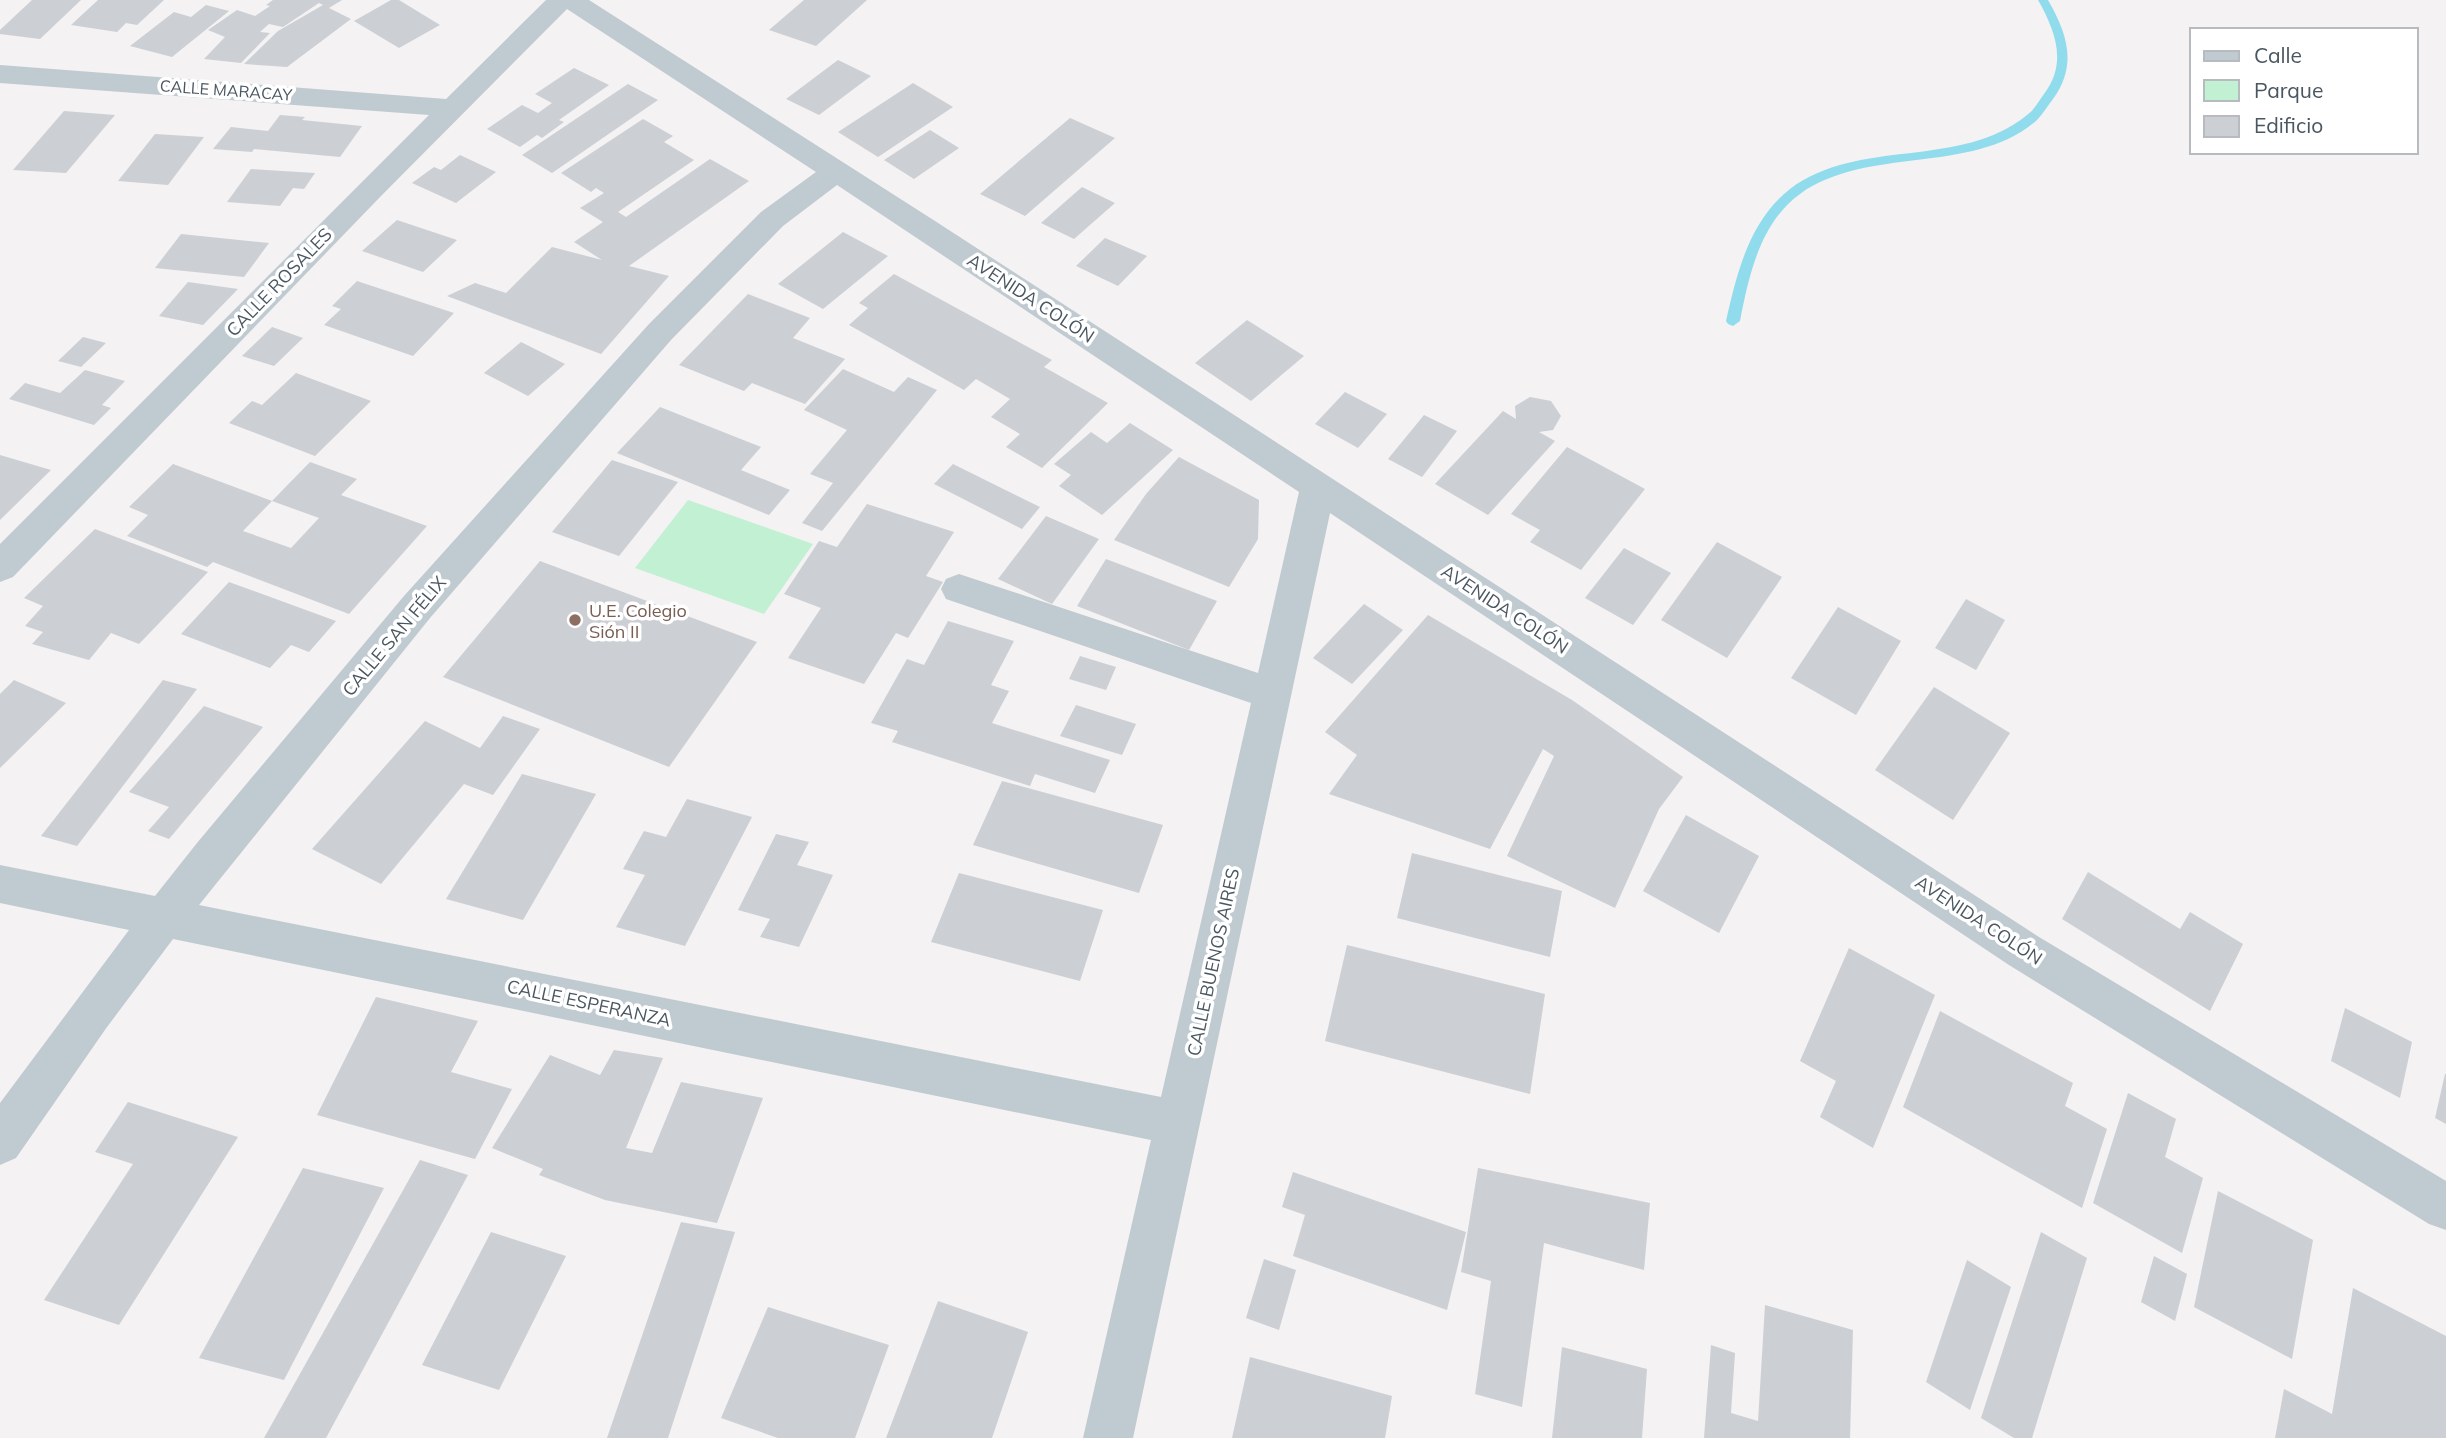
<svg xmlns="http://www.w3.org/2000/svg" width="2446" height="1438" font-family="Mulish,sans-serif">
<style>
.green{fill:#c2f0d3}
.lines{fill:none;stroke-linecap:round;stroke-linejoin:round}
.stream{fill:#90dced;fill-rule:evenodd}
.building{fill:#cccfd4}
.minor{fill:#c0cad1;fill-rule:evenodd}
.education-dot{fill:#8d6e63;stroke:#fff;stroke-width:2.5}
.labels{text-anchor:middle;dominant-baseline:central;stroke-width:7;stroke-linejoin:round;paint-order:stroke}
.far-street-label{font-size:16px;fill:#4a5660;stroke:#fff}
.street-label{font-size:18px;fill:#4a5660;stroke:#fff}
.education-label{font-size:18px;fill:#785e54;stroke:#fff;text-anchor:start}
</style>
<rect width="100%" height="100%" fill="#f4f2f2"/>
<!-- green -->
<polygon class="green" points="688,500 813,544 764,614 635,568"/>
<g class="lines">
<!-- stream -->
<path class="stream" d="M2038,0H2048C2067,33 2078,65 2053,99C2048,105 2043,114 2037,120C1974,176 1868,145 1800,194C1760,223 1749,275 1740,321L1733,326L1728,324L1726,321C1737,273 1749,221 1790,189C1859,137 1960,170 2027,115C2034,110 2039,101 2044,94C2068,63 2055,30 2038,0Z"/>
</g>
<!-- building -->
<g class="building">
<polygon points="32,0 81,0 40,39 0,34 0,30"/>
<polygon points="98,0 164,0 137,25 126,23 117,32 71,25"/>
<polygon points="273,0 342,0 329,8 351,19 287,67 244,64 278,31 323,5 319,3 283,27 269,24 260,32 270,33 241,63 204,59 225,37 208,30 237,10 255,16 270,6 266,5"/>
<polygon points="391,0 399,0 440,25 399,48 354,21"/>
<polygon points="804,0 867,0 816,46 769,30"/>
<polygon points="206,5 229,11 172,57 130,46 174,12 191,17"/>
<polygon points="838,60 871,76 819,115 786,99"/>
<polygon points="574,68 609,85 559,120 564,122 542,138 537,135 520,147 487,129 522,105 538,113 552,103 535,94"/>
<polygon points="913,83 953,107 878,157 838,132"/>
<polygon points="628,84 658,100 552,173 522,155"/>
<polygon points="64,111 115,115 66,173 13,170"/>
<polygon points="280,115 305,117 302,120 362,126 340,157 254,149 252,152 213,149 231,127 268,131"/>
<polygon points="1070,118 1115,138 1025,216 980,194"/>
<polygon points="643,119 673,136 664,142 694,160 618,212 626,217 710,159 749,181 629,266 669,276 601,354 447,296 475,283 506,293 552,247 602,260 574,242 603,222 580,208 604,193 596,188 591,192 561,173"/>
<polygon points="930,130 959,148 914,179 884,160"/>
<polygon points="155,134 204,137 168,185 118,181"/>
<polygon points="460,155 496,172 456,203 412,183 434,167 441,170"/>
<polygon points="251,169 315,173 304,189 293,188 280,206 227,202"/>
<polygon points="1082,187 1115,203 1074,239 1041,223"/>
<polygon points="397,220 457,240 423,272 362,251"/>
<polygon points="843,232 888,256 823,309 778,284"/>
<polygon points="181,234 269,243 244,277 155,268"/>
<polygon points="1105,238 1147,256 1118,286 1076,266"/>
<polygon points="894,274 1052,360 1044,367 1108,403 1042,468 1006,447 1020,434 991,417 1010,399 976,379 964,390 849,325 868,308 859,303"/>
<polygon points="357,281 454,313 413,356 324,325 341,309 332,306"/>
<polygon points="188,282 238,289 203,325 159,316"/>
<polygon points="748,294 810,318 793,338 845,359 805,404 752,383 744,391 679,365"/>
<polygon points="1247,320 1304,356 1251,401 1195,363"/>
<polygon points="272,327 303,338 274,366 242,356"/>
<polygon points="83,337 106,343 81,367 58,361"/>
<polygon points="521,342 565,364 528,396 484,373"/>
<polygon points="843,369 894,392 908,377 937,390 822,531 802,523 833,483 810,474 847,430 804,410"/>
<polygon points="85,370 125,381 102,405 111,408 94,425 9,399 25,383 60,393"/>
<polygon points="296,373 371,401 315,456 229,423 252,401 262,405"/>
<polygon points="1345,392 1387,414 1358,448 1315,424"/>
<polygon points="1530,397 1551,401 1561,416 1553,430 1539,432 1555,441 1488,515 1435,484 1503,411 1516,419 1515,406"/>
<polygon points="660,407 761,447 741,470 790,490 769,515 617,453"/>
<polygon points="1424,415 1457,431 1422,477 1388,459"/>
<polygon points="1130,423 1173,450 1102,515 1059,486 1071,475 1054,464 1091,432 1107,443"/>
<polygon points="1567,447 1645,489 1581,570 1530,542 1540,530 1511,514"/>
<polygon points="0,455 51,470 0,520"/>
<polygon points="1179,457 1259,500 1258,539 1229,587 1114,540 1146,494"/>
<polygon points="612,460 678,482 619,556 552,532"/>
<polygon points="310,462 357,479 341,495 427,526 349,614 213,562 207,567 127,536 148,515 129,507 173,464 272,501 243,531 291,548 319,518 272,501"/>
<polygon points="953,464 1040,507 1022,529 934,484"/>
<polygon points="867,504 954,532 926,576 943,582 908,638 896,633 864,684 788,658 821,608 784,594 819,541 837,547"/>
<polygon points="1046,516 1099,539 1052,604 998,579"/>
<polygon points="95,529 208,572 139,644 111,633 89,660 32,644 43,632 25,626 43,606 24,598"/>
<polygon points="1717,542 1782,577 1727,658 1661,620"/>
<polygon points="1624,548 1671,573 1633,625 1585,598"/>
<polygon points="1106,559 1217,601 1189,650 1077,606"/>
<polygon points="540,561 757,642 669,767 443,677"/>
<polygon points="229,582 336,621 309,652 291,645 270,668 181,634"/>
<polygon points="1966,599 2005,620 1976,670 1935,648"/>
<polygon points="1364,604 1403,630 1352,684 1313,658"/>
<polygon points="1838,607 1901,641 1856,715 1791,678"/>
<polygon points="1428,615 1572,700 1683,777 1659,809 1615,908 1507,856 1554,756 1543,749 1490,849 1329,794 1357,755 1325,732"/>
<polygon points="948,621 1014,641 991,685 1009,691 992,723 1110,760 1095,793 1035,774 1030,786 892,742 898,731 871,723 907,659 924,665"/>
<polygon points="1080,656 1116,667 1106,690 1069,679"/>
<polygon points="14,680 66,703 0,768 0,694"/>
<polygon points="163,680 197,689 77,846 41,836"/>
<polygon points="1934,687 2010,733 1953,820 1875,770"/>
<polygon points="1076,705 1136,724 1122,755 1060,736"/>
<polygon points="204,706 263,727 169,839 148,831 169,807 129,792"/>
<polygon points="503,716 540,729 493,795 464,784 381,884 312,849 425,721 480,748"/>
<polygon points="522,774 596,794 523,920 446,899"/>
<polygon points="1002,781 1163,825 1139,893 973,845"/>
<polygon points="687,799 752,817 685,946 616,927 645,875 623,869 644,831 666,837"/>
<polygon points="1686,815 1759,856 1719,933 1643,891"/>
<polygon points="776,834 809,842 797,865 833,875 799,947 760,937 770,919 738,910"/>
<polygon points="1412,853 1562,891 1550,957 1397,918"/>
<polygon points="2088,872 2180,929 2190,912 2243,944 2210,1011 2062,919"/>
<polygon points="959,873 1103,910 1080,981 931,942"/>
<polygon points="1347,945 1545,994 1530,1094 1325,1041"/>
<polygon points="1849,948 1935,995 1873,1148 1820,1117 1836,1081 1800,1061"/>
<polygon points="376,997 478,1021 451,1072 512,1089 475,1159 317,1115"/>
<polygon points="2345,1008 2412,1042 2400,1098 2331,1061"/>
<polygon points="1940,1011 2073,1083 2065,1106 2107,1129 2082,1208 1903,1107"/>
<polygon points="614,1050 663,1058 626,1148 652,1153 681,1082 763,1098 717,1223 605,1200 539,1175 543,1169 492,1148 550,1055 600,1075"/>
<polygon points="2445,1074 2446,1074 2446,1124 2435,1118"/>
<polygon points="2128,1093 2176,1119 2165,1157 2203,1178 2182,1253 2093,1203"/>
<polygon points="128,1102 238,1137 119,1325 44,1300 133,1164 95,1152"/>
<polygon points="420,1160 468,1175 326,1438 264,1438"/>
<polygon points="303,1168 384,1188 284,1380 199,1358"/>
<polygon points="1478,1168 1650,1203 1644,1270 1544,1243 1522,1407 1475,1394 1491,1281 1461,1272"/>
<polygon points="1293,1172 1466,1232 1447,1310 1293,1256 1305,1215 1282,1207"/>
<polygon points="2218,1191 2313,1240 2292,1359 2194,1307"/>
<polygon points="681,1222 735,1232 668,1438 607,1438"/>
<polygon points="491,1232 566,1256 499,1390 422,1365"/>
<polygon points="2041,1232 2087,1258 2032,1438 2014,1438 1981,1418"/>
<polygon points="2154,1256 2187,1274 2175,1321 2141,1302"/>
<polygon points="1264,1259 1296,1270 1279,1330 1246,1318"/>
<polygon points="1967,1260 2011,1287 1970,1410 1926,1382"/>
<polygon points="2353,1288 2446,1336 2446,1438 2275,1438 2284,1389 2332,1414"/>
<polygon points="938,1301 1028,1332 992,1438 886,1438"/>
<polygon points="1765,1305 1853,1330 1850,1438 1704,1438 1711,1345 1735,1353 1731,1413 1758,1421"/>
<polygon points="768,1307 889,1345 855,1438 778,1438 721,1418"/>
<polygon points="1562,1347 1647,1369 1642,1438 1552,1438"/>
<polygon points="1250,1357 1392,1396 1385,1438 1232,1438"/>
</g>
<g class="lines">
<!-- minor -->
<path class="minor" d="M546,0H589L935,221L2039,937L2446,1181V1230L2429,1224L2009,965L1330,513L1133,1438H1083L1151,1140L173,939L107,1027L16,1158L0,1165V1103L129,930L0,903V865L155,896L197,843L404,596L649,324L761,212L816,172L567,9L381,196L13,577L0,582V544L429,115L0,83V65L446,99ZM837,185L1299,492L1258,673L959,574L946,579L941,589L946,599L1251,703L1161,1097L199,905L430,618L671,340L783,226Z"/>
</g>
<!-- markers -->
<circle class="education-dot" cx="575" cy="620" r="7"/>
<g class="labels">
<!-- far-street labels -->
<g class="far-street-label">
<text transform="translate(226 90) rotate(4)">CALLE MARACAY</text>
</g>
<!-- street labels -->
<g class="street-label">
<text transform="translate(279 282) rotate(-46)">CALLE ROSALES</text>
<text transform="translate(1031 298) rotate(33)">AVENIDA COLÓN</text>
<text transform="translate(1505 609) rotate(33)">AVENIDA COLÓN</text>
<text transform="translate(394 636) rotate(-50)">CALLE SAN FÉLIX</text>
<text transform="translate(1979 920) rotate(33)">AVENIDA COLÓN</text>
<text transform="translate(1213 962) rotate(-78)">CALLE BUENOS AIRES</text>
<text transform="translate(589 1003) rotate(12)">CALLE ESPERANZA</text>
</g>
<!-- education labels -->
<g class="education-label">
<text x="589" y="610">U.E. Colegio<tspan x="589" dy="21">Sión II</tspan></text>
</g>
</g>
<!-- legend -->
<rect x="2190" y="28" width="228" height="126" fill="#ffffff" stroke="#b7bbbf" stroke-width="2"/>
<rect x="2204" y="51" width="35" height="10" fill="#c0cad1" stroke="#b7bbbf" stroke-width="2"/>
<text x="2254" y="63" font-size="21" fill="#4a5660">Calle</text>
<rect x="2204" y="80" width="35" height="21" fill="#c2f0d3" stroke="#b7bbbf" stroke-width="2"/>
<text x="2254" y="98" font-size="21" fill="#4a5660">Parque</text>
<rect x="2204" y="116" width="35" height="21" fill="#cccfd4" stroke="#b7bbbf" stroke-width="2"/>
<text x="2254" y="133" font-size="21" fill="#4a5660">Edificio</text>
</svg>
